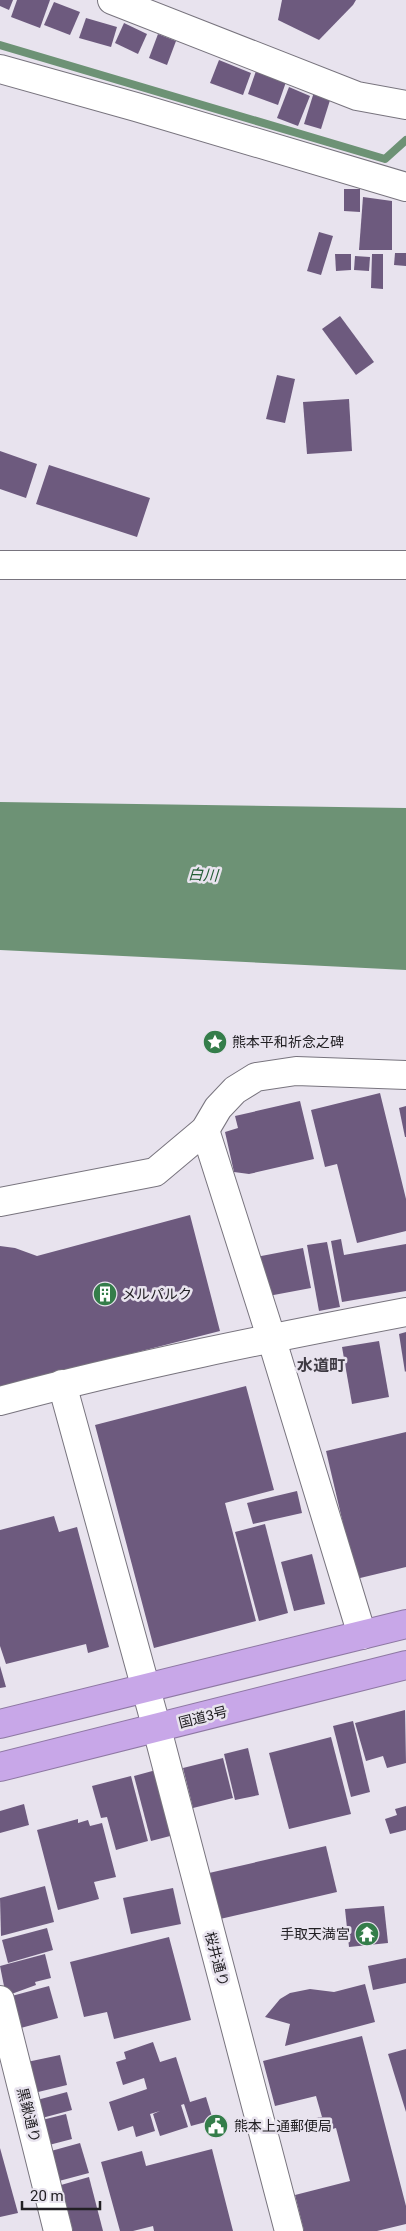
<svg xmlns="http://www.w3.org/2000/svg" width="406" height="2231" font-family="Roboto,'Noto Sans JP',sans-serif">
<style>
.water{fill:#6d9275}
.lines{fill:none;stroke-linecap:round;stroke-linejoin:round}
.stream{stroke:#6d9275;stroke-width:8}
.building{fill:#6d5a7e}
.minor-casing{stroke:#78747e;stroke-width:30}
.highway-casing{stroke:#8e78a3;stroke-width:30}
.minor{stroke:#fff;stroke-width:28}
.highway{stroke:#c8a7e8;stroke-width:28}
.labels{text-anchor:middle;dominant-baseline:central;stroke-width:5;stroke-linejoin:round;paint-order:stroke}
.poi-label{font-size:14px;fill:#222024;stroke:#e8e3ee;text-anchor:start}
.street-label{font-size:14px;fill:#222024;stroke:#e8e3ee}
.water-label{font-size:15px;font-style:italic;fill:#215c34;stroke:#e8e3ee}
.quarter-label{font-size:16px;font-weight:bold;fill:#3e3a43;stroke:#e8e3ee}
</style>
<rect width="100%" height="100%" fill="#e8e3ee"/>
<!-- water -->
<polygon class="water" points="0,802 406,808 406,970 0,950"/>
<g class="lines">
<!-- stream -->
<polyline class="stream" points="0,45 385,159 406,140"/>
</g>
<!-- building -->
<g class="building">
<polygon points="0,0 13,0 9,10 0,6"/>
<polygon points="17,0 50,0 40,28 11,17"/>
<polygon points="282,0 356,0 353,5 319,40 278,20"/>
<polygon points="54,2 80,12 70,35 44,25"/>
<polygon points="86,18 117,27 111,47 79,38"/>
<polygon points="124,23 147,34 138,54 115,43"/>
<polygon points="158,34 176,41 167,65 149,58"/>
<polygon points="219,60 251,73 243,95 210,83"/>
<polygon points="256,71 286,82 278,105 248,94"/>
<polygon points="289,87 310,96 298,126 277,118"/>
<polygon points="314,92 331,97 321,129 304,124"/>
<polygon points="344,189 360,189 360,212 344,211"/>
<polygon points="363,197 392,201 392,250 359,250"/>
<polygon points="319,232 333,236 321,275 307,271"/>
<polygon points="395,253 406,253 406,266 394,265"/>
<polygon points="335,254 351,254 351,270 336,271"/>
<polygon points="372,254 383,254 383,289 371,288"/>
<polygon points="355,256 370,257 369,271 354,270"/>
<polygon points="340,316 374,362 356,375 322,329"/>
<polygon points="277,375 295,379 285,423 266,419"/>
<polygon points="349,399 352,451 307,454 303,402"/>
<polygon points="0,451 37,464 26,498 0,489"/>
<polygon points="49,465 150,498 137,537 36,504"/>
<polygon points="380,1093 406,1199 406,1231 357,1243 337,1164 325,1167 311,1110"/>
<polygon points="300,1101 314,1159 249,1174 234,1172 225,1132 238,1128 235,1116"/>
<polygon points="406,1106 406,1137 405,1137 399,1108"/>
<polygon points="190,1215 220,1331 0,1387 0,1246 15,1248 37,1256"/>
<polygon points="341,1239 344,1255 406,1244 406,1291 342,1302 331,1241"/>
<polygon points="327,1242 340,1307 319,1311 307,1245"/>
<polygon points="303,1248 311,1288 263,1297 256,1257"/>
<polygon points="406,1332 406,1371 405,1372 399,1334"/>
<polygon points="379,1341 389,1397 352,1404 342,1347"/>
<polygon points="246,1386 274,1490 225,1503 256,1621 154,1648 95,1425"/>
<polygon points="406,1432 406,1567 356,1579 326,1451"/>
<polygon points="297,1491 302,1513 253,1524 247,1503"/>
<polygon points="54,1516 59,1532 77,1527 109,1647 88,1653 86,1644 6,1664 0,1646 0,1530"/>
<polygon points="265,1524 288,1613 259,1621 235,1532"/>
<polygon points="312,1554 325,1604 294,1611 281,1562"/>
<polygon points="0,1666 6,1687 0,1688"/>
<polygon points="405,1710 406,1763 387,1768 383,1756 366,1761 355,1723"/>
<polygon points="353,1721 370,1792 351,1797 333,1726"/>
<polygon points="331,1737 351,1814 289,1829 269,1753"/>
<polygon points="248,1748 259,1795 235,1800 224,1754"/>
<polygon points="223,1758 233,1798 193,1808 183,1768"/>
<polygon points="156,1770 174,1835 151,1841 134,1776"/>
<polygon points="131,1776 148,1841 116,1850 107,1817 101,1818 92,1786"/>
<polygon points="24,1804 29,1825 0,1833 0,1811"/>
<polygon points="406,1806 406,1830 390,1834 385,1819 397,1815 395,1809"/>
<polygon points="78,1819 78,1823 88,1820 90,1826 102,1823 116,1877 94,1882 99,1899 58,1910 37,1830"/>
<polygon points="326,1846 337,1892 220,1919 209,1873"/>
<polygon points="45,1886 54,1922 1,1936 0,1898"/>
<polygon points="173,1888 181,1924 131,1934 123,1898"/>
<polygon points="384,1906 388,1943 349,1947 345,1909"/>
<polygon points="47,1928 53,1950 8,1963 2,1940"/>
<polygon points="169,1937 191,2020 114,2039 107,2012 84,2017 70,1962"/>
<polygon points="45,1954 51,1978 35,1982 36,1985 6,1996 0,1966"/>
<polygon points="406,1958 406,1983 373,1990 368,1966"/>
<polygon points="365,1984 375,2022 285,2046 290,2024 265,2017 280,1999 290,1993 310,1989 334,1992"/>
<polygon points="49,1986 58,2018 17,2029 8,1997"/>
<polygon points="362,2036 406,2206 406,2224 377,2231 304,2231 295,2195 350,2181 336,2128 314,2134 310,2119 322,2117 316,2096 275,2106 263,2061"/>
<polygon points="153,2042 160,2062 176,2057 190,2102 206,2097 213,2120 191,2126 184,2104 181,2105 188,2127 160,2136 153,2114 160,2111 150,2114 155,2131 136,2137 133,2126 118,2131 109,2102 147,2089 144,2078 123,2085 116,2062 126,2059 124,2052"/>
<polygon points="406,2049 406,2112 388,2054"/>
<polygon points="60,2055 67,2085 34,2093 27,2062"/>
<polygon points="67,2092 72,2110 42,2118 37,2100"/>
<polygon points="66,2114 72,2139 49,2145 42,2120"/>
<polygon points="80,2143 89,2173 59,2181 51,2151"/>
<polygon points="0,2148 18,2213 0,2217"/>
<polygon points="212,2149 233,2231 154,2231 153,2226 133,2231 120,2231 101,2162 142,2151 146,2166"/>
<polygon points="89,2177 103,2231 73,2231 61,2185"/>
</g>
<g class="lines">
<!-- minor casing -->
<g class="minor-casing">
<g id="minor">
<polyline points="112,0 357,96 406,105"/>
<polyline points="0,69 136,107 406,187"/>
<polyline points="0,565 406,565"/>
<polyline points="205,1130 271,1337 362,1635"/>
<polyline points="0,1202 155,1172 205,1130 218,1108 235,1090 256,1077 296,1071 406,1075"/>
<polyline points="62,1384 157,1729 289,2231"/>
<path d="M0,1401C134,1365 270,1338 406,1312"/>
<polyline points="0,2000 58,2231"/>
</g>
</g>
<!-- highway casing -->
<g class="highway-casing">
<g id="highway">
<polyline points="0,1724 406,1624"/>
<polyline points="0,1767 406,1665"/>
</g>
</g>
<!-- minor -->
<use href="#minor" class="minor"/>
<!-- highway -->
<use href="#highway" class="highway"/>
</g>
<!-- icons -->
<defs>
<g id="sight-disc" transform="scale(1.25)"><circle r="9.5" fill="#347d4a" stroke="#e8e3ee"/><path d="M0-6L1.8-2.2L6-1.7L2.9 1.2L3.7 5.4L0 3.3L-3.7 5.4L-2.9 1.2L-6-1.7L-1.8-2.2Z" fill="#fff"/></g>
<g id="building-disc" transform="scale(1.25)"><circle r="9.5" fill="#347d4a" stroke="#e8e3ee"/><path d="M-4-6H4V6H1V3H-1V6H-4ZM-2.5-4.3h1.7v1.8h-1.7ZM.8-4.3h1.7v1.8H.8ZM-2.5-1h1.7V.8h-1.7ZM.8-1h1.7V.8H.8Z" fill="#fff"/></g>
<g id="temple-disc" transform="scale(1.25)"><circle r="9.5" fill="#347d4a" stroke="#e8e3ee"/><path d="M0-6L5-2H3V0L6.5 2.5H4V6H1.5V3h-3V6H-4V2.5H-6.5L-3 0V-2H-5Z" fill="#fff"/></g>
<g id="civic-disc" transform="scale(1.25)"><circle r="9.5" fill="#347d4a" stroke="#e8e3ee"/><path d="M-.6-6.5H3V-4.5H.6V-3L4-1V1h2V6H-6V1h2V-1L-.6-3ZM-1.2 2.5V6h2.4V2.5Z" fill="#fff"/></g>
</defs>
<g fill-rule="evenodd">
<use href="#sight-disc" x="215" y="1042"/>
<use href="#building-disc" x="105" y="1294"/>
<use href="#temple-disc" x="367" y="1934"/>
<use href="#civic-disc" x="216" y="2126"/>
</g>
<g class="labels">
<!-- poi labels -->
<g class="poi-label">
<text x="232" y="1042">熊本平和祈念之碑</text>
<text x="122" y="1294">メルパルク</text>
<text x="350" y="1934" text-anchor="end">手取天満宮</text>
<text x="234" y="2126">熊本上通郵便局</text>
</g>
<!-- street labels -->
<g class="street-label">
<text transform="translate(203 1717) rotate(-14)">国道3号</text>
<text transform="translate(217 1959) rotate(75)">桜井通り</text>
<text transform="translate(29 2115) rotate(76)">黒鍬通り</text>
</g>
<!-- water labels -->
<g class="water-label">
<text transform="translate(203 875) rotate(3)">白川</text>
</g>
<!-- quarter labels -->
<g class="quarter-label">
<text x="321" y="1365">水道町</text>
</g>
</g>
<!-- scale -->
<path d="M22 2201v8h78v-8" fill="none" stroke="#222024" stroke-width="2.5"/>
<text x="30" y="2201" font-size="15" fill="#222024" stroke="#e8e3ee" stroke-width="4" paint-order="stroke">20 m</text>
</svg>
